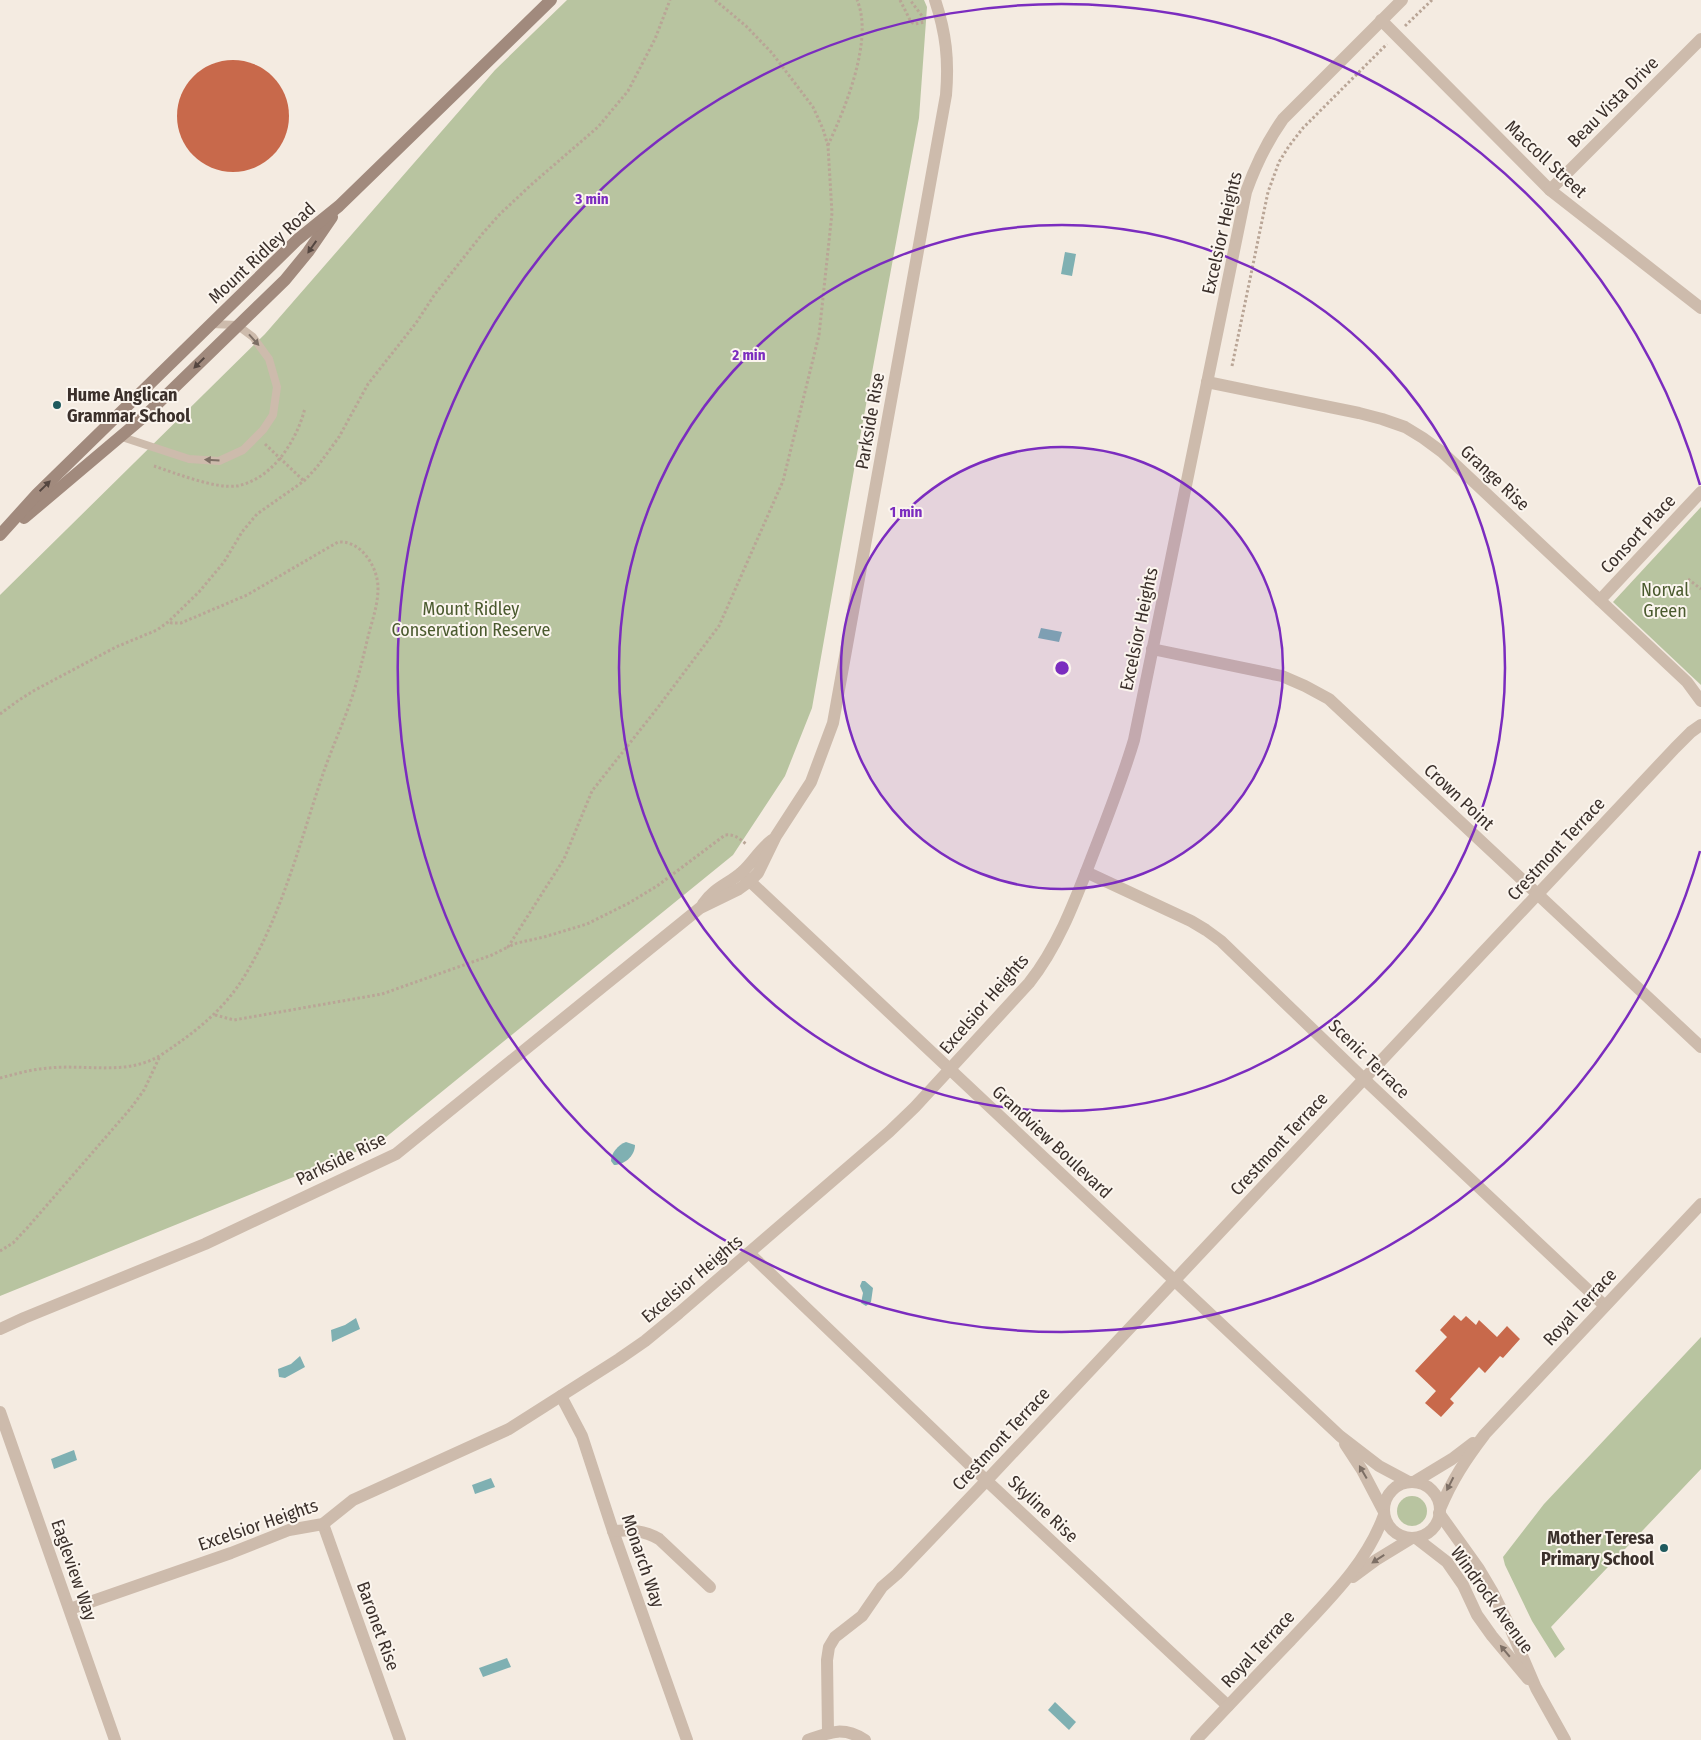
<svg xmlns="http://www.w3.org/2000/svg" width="1701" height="1740" font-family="'Fira Sans Condensed',sans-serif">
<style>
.green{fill:#b8c4a0}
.water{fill:#7fb0b2}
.building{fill:#c8694b}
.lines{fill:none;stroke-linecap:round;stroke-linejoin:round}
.path{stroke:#b9a596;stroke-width:3;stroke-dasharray:2.5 2.5;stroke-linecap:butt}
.lane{stroke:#cdbbac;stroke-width:8}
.street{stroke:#cdbbac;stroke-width:12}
.secondary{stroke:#a18a7d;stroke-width:12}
.oneway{fill:#544640}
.oneway2{fill:#7d6f65}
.ring{fill:none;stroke:#7b2cbf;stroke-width:2.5}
.poi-dot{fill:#1f5a5e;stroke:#fbf5ee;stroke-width:2}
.labels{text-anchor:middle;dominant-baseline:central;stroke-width:4;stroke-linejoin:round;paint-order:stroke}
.street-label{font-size:18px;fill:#3b302b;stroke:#fbf5ee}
.poi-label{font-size:18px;font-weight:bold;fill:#3b302b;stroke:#fbf5ee;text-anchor:start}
.park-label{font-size:18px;fill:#4a5a2e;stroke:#fbf5ee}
.centre{fill:#7b2cbf;stroke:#fbf5ee;stroke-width:2.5}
.ring-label{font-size:15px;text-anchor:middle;font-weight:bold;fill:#7b2cbf;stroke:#fbf5ee;stroke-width:4;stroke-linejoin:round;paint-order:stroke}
</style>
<rect width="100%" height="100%" fill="#f4ebe1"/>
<!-- green -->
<g class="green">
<polygon points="567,0 924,0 927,7 919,118 854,470 812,708 785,776 733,855 380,1142 0,1296 0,595 265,334 495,70"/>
<polygon points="1701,507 1701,685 1613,602"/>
<polygon points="1701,1337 1701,1469 1551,1627 1565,1649 1555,1658 1532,1621 1505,1565 1503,1557 1544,1504"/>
<circle cx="1412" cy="1511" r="15"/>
</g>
<!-- water -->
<g class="water">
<polygon points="1065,252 1076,254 1072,276 1061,274"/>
<polygon points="1041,628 1062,632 1059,642 1038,638"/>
<path d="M626,1142L635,1145C635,1156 624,1165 614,1165L611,1161C611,1153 618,1145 626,1142Z"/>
<polygon points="862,1281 865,1281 873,1288 871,1302 866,1306 861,1303 863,1293 860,1286"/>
<polygon points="356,1318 360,1329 332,1342 331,1330 345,1325"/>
<polygon points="300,1356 305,1367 285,1378 279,1377 278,1369 291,1364"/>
<polygon points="74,1450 77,1460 54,1469 51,1459"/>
<polygon points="491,1478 495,1487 475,1494 472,1485"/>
<polygon points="507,1658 511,1667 483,1677 479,1668"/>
<polygon points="1055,1702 1076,1722 1069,1730 1048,1710"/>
</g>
<!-- building -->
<g class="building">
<circle cx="233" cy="116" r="56"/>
<polygon points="1454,1315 1461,1321 1466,1316 1476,1325 1479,1320 1497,1337 1507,1326 1520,1339 1503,1358 1500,1356 1485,1373 1479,1367 1450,1399 1454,1403 1441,1417 1425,1403 1436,1391 1415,1371 1447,1337 1440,1330"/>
</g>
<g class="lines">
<!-- path -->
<g class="path">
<path d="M715,0L746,26L772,53L813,107L823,129L828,146L832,213L819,335L783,481L719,626L659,706L592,791L564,859L508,947L517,943L544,937L587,924L629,903L657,886L725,835C734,834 739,838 746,844"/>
<polyline points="900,0 911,22 915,24 924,22 922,16 910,0"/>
<polyline points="1405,26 1432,0"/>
<path d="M828,145C845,109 874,39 857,0"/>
<polyline points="1232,366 1268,192 1279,162 1289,146 1303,128 1387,44"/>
<polyline points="265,444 304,481"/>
<path d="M154,466C175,473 215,489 237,486C273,479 297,440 305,408"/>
<polyline points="1688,579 1701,589"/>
<polyline points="0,714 19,700 35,690 116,647 157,630 168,622 199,592 224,562 242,532 257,514 304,481 317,467 339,437 368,384 416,323 435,294 483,233 500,214 532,184 598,127 628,91 655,39 670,0"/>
<polyline points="215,1015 234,1020 382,994 492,955 508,947"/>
<path d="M0,1078C16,1074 32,1069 49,1068C86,1064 127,1076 161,1055C194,1033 223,1011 244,977C283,913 300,841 324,771C332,748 342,726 350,703C358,680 363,657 369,633C373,618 378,604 378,588C378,567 361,540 338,542L247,595L181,623H172L168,622"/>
<polyline points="0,1251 13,1243 28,1227 131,1108 144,1090 160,1056"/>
</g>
<!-- lane -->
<polyline class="lane" points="122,437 189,459 219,461 243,450 263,430 273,415 277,387 269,359 253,337 237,325 211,324"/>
<!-- street -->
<g class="street">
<polyline points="1381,20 1550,190 1701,308"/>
<polyline points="1550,190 1701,39"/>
<polyline points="1207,382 1359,413 1382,419 1405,427 1423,438 1442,452 1687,682 1701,701"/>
<polyline points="1600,600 1701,492"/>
<polyline points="1152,649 1282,676 1305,686 1329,699 1701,1047"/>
<polyline points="1086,872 1191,921 1206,930 1221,941 1364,1079 1605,1306"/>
<polyline points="741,873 1340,1436 1379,1466 1409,1482"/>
<path d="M703,904C715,887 727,885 742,872C753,862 759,850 772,840"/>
<polyline points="749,1253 972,1467 1228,1706"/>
<path d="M0,1329L24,1318L205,1244L396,1154L700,908L739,889L750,881L758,873L776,836L811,782L833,723L946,95C949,60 946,33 935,0"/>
<polyline points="561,1396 582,1436 613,1531 687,1740"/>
<polyline points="0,1412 115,1740"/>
<polyline points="1345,1444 1362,1470 1383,1510"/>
<circle cx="1412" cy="1510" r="28"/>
<polyline points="1414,1482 1452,1459 1473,1443"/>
<path d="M1440,1509C1452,1480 1466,1459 1485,1434L1701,1204"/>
<polyline points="1439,1513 1479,1569 1492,1591 1508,1623 1536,1688 1565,1740"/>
<polyline points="323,1524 400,1740"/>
<path d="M613,1531C630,1530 644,1530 659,1539L710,1587"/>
<polyline points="1416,1538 1447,1562 1463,1585 1477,1615 1492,1636 1528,1679"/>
<polyline points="1353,1577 1376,1560 1412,1538"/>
<path d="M70,1609L231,1553L289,1530L323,1524L353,1500L509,1429L619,1359L645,1341L679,1313L889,1132L915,1107L1029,983C1060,944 1077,895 1095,849C1109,813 1123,777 1134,740L1246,192C1256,164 1266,143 1283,119L1402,0"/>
<polyline points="828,1733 827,1660 829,1647 835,1637 862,1616 882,1587 897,1574 987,1480 1675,748 1691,732 1701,725"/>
<path d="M808,1740C830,1732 843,1726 865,1740"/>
<path d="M1196,1740C1228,1706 1259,1673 1291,1640C1327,1601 1366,1565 1384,1515"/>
</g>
<!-- secondary -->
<g class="secondary">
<polyline points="24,518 146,415 285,280 308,252 332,217"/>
<polyline points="0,535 37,494 297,240 339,206 551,0"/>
</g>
</g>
<!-- one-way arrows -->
<defs><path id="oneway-solid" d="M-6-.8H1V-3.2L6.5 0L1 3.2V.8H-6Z" transform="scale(1.25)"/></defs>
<g class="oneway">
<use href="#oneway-solid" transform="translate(312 247) rotate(125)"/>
<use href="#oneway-solid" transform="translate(199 363) rotate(135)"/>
<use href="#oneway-solid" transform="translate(45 486) rotate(-44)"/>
</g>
<g class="oneway2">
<use href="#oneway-solid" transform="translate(254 340) rotate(48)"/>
<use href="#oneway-solid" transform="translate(212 460) rotate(-177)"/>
<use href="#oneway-solid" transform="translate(1363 1472) rotate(-120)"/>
<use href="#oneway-solid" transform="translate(1450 1484) rotate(117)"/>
<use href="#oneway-solid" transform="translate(1378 1559) rotate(147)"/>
<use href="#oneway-solid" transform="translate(1505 1651) rotate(-130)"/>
</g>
<!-- distance rings -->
<circle cx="1062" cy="668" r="221" fill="#7b2cbf" fill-opacity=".12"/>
<g class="ring">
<circle cx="1062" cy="668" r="221"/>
<circle cx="1062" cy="668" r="443"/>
<path d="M1700 851A664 664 0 1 1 1700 485"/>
</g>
<!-- markers -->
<g class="poi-dot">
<circle cx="57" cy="405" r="5"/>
<circle cx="1664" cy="1548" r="5"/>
</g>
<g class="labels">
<!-- street labels -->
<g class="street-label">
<text transform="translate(1613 102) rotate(-45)">Beau Vista Drive</text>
<text transform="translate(1546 159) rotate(43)">Maccoll Street</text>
<text transform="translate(1222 233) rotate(-77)">Excelsior Heights</text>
<text transform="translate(262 253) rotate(-43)">Mount Ridley Road</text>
<text transform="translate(870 421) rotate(-80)">Parkside Rise</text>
<text transform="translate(1495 478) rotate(43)">Grange Rise</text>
<text transform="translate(1638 534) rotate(-47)">Consort Place</text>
<text transform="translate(1139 629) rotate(-78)">Excelsior Heights</text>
<text transform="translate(1459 797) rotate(43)">Crown Point</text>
<text transform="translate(1556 849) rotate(-47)">Crestmont Terrace</text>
<text transform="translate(984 1004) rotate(-49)">Excelsior Heights</text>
<text transform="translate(1369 1059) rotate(44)">Scenic Terrace</text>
<text transform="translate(1052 1142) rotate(43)">Grandview Boulevard</text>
<text transform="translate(1279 1144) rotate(-47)">Crestmont Terrace</text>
<text transform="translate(341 1159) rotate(-26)">Parkside Rise</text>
<text transform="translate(692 1279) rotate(-40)">Excelsior Heights</text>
<text transform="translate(1580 1307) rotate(-47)">Royal Terrace</text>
<text transform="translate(1001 1439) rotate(-47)">Crestmont Terrace</text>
<text transform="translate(1043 1509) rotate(43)">Skyline Rise</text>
<text transform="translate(258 1525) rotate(-19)">Excelsior Heights</text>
<text transform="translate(643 1561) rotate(71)">Monarch Way</text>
<text transform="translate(74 1570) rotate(71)">Eagleview Way</text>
<text transform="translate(1492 1600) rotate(54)">Windrock Avenue</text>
<text transform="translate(378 1626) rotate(70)">Baronet Rise</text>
<text transform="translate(1258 1649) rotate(-47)">Royal Terrace</text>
</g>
<!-- poi labels -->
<g class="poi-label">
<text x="67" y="395">Hume Anglican<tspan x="67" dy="21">Grammar School</tspan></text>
<text x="1654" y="1538" text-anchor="end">Mother Teresa<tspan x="1654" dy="21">Primary School</tspan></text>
</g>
<!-- park labels -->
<g class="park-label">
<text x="1665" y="590">Norval<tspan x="1665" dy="21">Green</tspan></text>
<text x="471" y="609">Mount Ridley<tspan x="471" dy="21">Conservation Reserve</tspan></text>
</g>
</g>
<circle cx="1062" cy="668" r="8" class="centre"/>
<g class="ring-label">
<text x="592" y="204">3 min</text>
<text x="749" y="360">2 min</text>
<text x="906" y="517">1 min</text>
</g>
</svg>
